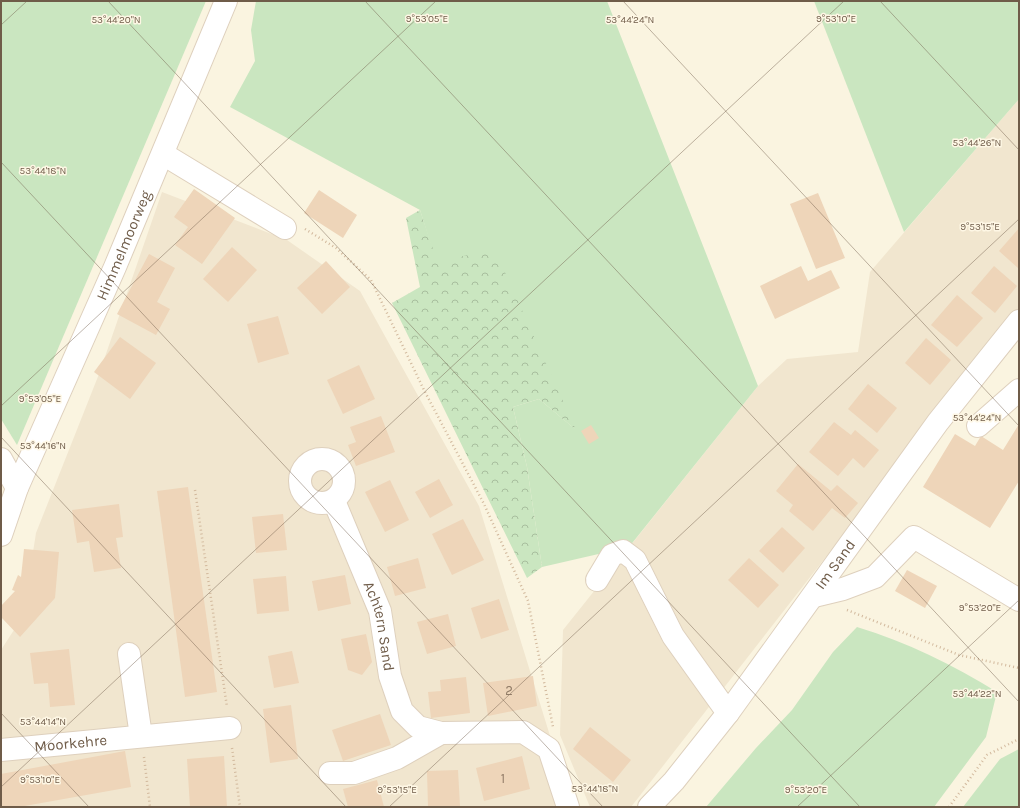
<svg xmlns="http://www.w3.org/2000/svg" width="1020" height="808" font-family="Karla,sans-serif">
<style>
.residential{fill:#f1e6cf}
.green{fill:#cae6c0}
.forest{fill:url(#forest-crowns)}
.building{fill:#eed5b9}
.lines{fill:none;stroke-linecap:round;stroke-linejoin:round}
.minor-casing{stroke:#ded0bd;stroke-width:24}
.path{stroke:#d2b99d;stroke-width:2.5;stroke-dasharray:1 3;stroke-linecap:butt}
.minor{stroke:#fff;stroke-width:22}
.ticks{fill:none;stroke:#6f5c49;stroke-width:1;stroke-opacity:0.45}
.labels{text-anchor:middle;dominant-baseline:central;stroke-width:3;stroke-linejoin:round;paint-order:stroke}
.number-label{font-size:13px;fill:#8f7a65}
.street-label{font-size:15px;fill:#6f5c49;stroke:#fef7e5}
.ticks-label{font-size:10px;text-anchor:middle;fill:#6f5c49;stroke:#fef7e5;stroke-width:3;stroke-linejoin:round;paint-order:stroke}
</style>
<defs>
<pattern id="forest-crowns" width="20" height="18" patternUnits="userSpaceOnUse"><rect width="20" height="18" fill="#cae6c0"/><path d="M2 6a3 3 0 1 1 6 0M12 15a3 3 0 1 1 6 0" fill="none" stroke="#a8be9e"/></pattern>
</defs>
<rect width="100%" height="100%" fill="#faf4e0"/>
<!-- residential -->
<g class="residential">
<polygon points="1019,99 1019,309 631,807 590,807 560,735 563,630 758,386 787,359 858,352 870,272"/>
<polygon points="162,192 287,240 360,291 479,506 572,807 1,807 1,650 23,616 36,533 99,374"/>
</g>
<!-- green -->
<g class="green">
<polygon points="1,1 206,1 17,445 1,419"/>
<polygon points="256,1 607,1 758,386 629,547 542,567 527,467 513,407 539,399 575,429 436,261 420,210 230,107 255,61 251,30"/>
<polygon points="814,1 1019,1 1019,99 904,232"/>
<path d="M857,627C907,642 953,665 997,692L986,737L934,807H706L756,748L792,710L833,652Z"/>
<polygon points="1019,749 1019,807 963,807 1000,759"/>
</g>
<!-- forest -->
<polygon class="forest" points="420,210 437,261 495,250 576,430 539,399 513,407 527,467 542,567 527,578 392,303 420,287 406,218"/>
<!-- building -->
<g class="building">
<polygon points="194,189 235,218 202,264 175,245 188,227 174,217"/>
<polygon points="319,190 357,215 343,238 304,213"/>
<polygon points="818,193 845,258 816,269 790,204"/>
<polygon points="1019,228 1019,269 999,251"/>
<polygon points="232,247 257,270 228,302 203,279"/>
<polygon points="149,254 175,268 157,302 170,309 156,335 117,314"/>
<polygon points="326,261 350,287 322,314 297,288"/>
<polygon points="801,266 808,281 831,270 840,288 775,319 760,286"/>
<polygon points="994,266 1017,286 995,313 971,293"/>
<polygon points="957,295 983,318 957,347 931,325"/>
<polygon points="278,316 289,354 258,363 247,324"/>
<polygon points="120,337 156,363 130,399 94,372"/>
<polygon points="926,338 951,360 930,385 905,363"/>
<polygon points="359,365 375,399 343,414 327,380"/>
<polygon points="868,384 897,408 877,433 848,409"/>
<polygon points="381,416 395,452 356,466 348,445 356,442 350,427"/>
<polygon points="834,422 851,435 855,430 879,450 864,468 853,458 838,476 809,452"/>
<polygon points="1019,424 1019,481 990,528 923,487 955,434 975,446 981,436 1003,450"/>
<polygon points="591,425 599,438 589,444 581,431"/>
<polygon points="798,464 831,491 837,485 858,503 845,518 832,508 813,531 789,511 793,505 776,491"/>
<polygon points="439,479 453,505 430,518 415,492"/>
<polygon points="390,480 409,520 385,532 365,492"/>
<polygon points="188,487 217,692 185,697 157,491"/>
<polygon points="119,504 123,537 116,538 121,568 94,572 89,541 77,543 72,510"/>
<polygon points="283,514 287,550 256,553 252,517"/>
<polygon points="463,519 484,560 452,575 432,534"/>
<polygon points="782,527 805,548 783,573 759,551"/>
<polygon points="24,549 59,552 55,598 20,637 1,617 1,606 15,591 12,590 18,575 21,577"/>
<polygon points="418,558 426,588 395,596 387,567"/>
<polygon points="749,558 779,585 758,608 728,580"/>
<polygon points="907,570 937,586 925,608 895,591"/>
<polygon points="345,575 351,604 318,611 312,581"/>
<polygon points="286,576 289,611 257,614 253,579"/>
<polygon points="499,599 509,630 481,639 471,608"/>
<polygon points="448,614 456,646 427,654 417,622"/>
<polygon points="366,634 372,662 362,675 348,670 341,639"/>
<polygon points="69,649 75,705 50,707 48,683 34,684 30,653"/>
<polygon points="292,651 299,683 274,688 268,656"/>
<polygon points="533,676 537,706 488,716 483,683"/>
<polygon points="466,677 470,713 431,718 428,692 441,691 440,680"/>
<polygon points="291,705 298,759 270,763 263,709"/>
<polygon points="380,714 391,745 343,761 332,730"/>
<polygon points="590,727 631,760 613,782 573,749"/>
<polygon points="125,751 131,787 19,807 2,807 1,774"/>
<polygon points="224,756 227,807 190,807 187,759"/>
<polygon points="522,756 530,789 484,801 476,768"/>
<polygon points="458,770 460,806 428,807 427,771"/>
<polygon points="377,780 384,807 348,807 343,789"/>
</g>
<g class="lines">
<!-- minor casing -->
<g class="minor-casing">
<g id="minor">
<polyline points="163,154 285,228"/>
<polyline points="978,426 1019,390"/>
<polyline points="1,459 17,488 1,535"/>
<circle cx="322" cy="481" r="22"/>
<path id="s1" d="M17,488L115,267L226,1"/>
<path id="s2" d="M334,501L380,611L390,676L402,711L418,727L441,733"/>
<polyline points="597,580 612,555 623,551 635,560 673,636 728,713"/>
<polyline points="814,596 843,589 875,577 914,537 1019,600"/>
<polyline points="129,654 141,736"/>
<path id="s3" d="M1,750L230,728"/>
<polyline points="330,773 354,773 397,758 441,733 523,732 549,749 568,807"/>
<path id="s4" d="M649,807L674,781L728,713L938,422L1019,321"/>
</g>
</g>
<!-- path -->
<g class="path">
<polyline points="305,229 336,248 371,280 424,390 484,504 528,601 553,727"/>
<polyline points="195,490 227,707"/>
<polyline points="847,610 959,655 1019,668"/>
<polyline points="232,748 240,807"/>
<polyline points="144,757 150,807"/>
<polyline points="949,807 987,755 1019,739"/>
</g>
<!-- minor -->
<use href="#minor" class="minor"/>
</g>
<!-- ticks -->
<path class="ticks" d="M108,1L860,807M365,1L1019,702M623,1L1019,426M880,1L1019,150M1,25L27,1M1,162L603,807M1,406L436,1M1,437L346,807M1,713L89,807M1,787L844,1M389,807L1019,219M797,807L1019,600"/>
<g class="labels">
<!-- number labels -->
<g class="number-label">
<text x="509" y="690">2</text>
<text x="503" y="778">1</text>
</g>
<!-- street labels -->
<g class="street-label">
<text stroke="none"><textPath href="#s1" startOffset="265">Himmelmoorweg</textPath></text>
<text stroke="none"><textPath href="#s4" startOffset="306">Im Sand</textPath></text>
<text stroke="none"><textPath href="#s2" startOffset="134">Achtern Sand</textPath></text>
<text stroke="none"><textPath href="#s3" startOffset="70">Moorkehre</textPath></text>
</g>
</g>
<g class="ticks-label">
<text x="427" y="22">9°53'05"E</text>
<text x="836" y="22">9°53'10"E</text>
<text x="116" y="23">53°44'20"N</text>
<text x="630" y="23">53°44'24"N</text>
<text x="977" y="146">53°44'26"N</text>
<text x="43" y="174">53°44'18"N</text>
<text x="980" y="230">9°53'15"E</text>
<text x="40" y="402">9°53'05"E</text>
<text x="977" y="421">53°44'24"N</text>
<text x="43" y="449">53°44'16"N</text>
<text x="980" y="611">9°53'20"E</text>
<text x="977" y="697">53°44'22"N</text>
<text x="43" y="725">53°44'14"N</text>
<text x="40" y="783">9°53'10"E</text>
<text x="595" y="792">53°44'18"N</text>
<text x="397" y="793">9°53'15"E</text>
<text x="806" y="793">9°53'20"E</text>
</g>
<!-- border -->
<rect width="1020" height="808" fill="none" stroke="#6f5c49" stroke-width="4"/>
</svg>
